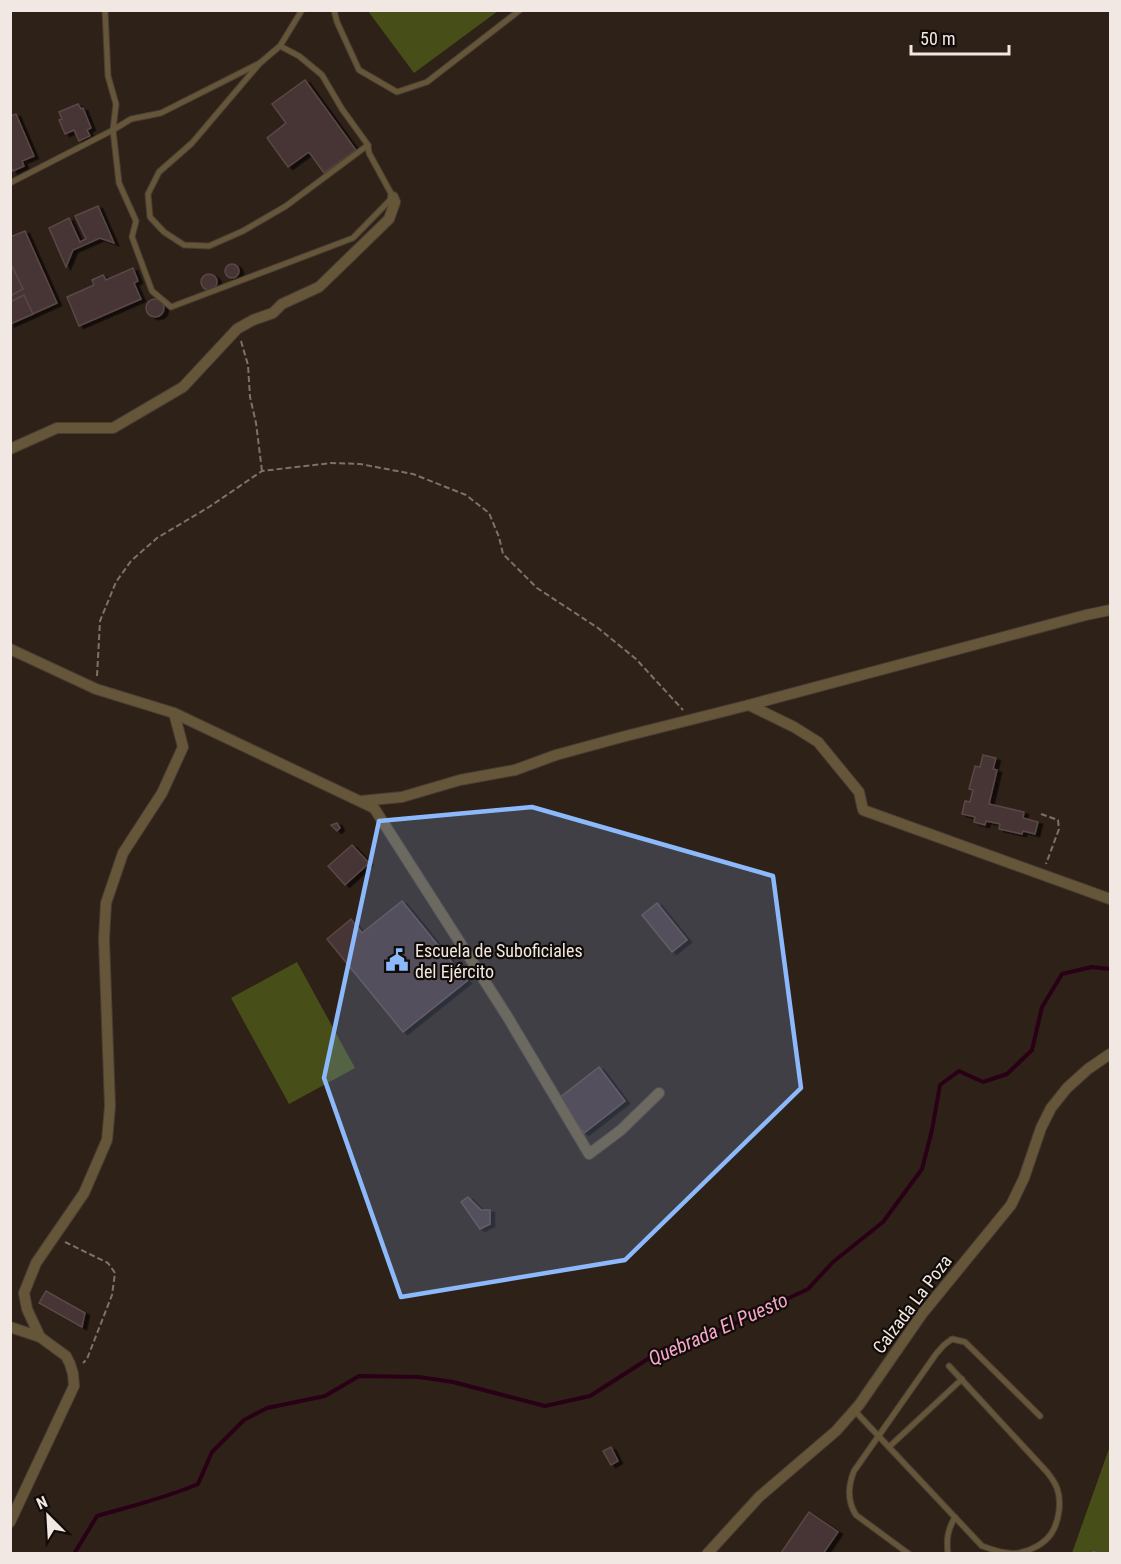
<svg xmlns="http://www.w3.org/2000/svg" width="1121" height="1564" font-family="'Roboto Condensed',sans-serif">
<style>
.green{fill:#484e18}
.lines{fill:none;stroke-linecap:round;stroke-linejoin:round}
.stream{stroke:#290016;stroke-width:4}
.building{fill:#463534;stroke:#5a4746;stroke-width:1.5;filter:url(#shadow)}
.lane-casing{stroke:#493d34;stroke-width:7}
.street-casing{stroke:#493d34;stroke-width:12}
.path{stroke:#7d716a;stroke-width:2;stroke-dasharray:6 3;stroke-linecap:butt}
.lane{stroke:#65563a;stroke-width:5}
.street{stroke:#65563a;stroke-width:10}
.marked{fill:#8cb9fc;fill-opacity:0.2;stroke:#8cb9fc;stroke-width:4.5;stroke-linejoin:round}
.labels{text-anchor:middle;dominant-baseline:central;stroke-width:4.5;stroke-linejoin:round;paint-order:stroke}
.poi-label{font-size:18px;fill:#f2e8e3;stroke:#120c08;text-anchor:start}
.street-label{font-size:18px;fill:#f2e8e3;stroke:#120c08}
.water-label{font-size:20px;font-style:italic;fill:#f7a6cb;stroke:#120c08}
</style>
<defs>
<filter id="shadow"><feDropShadow dx="4.5" dy="2.5" stdDeviation="0" flood-color="#0009"/></filter>
</defs>
<rect width="100%" height="100%" fill="#2e2118"/>
<!-- green -->
<g class="green">
<polygon points="368,11 498,11 414,73"/>
<polygon points="297,962 355,1068 289,1104 231,998"/>
<polygon points="1110,1446 1110,1553 1072,1553"/>
</g>
<g class="lines">
<!-- stream -->
<path class="stream" d="M74,1554L97,1516C131,1506 166,1498 198,1484L212,1452L244,1420L267,1408L325,1396L359,1376L419,1377L453,1382L545,1406L590,1396L662,1350L725,1328L808,1289L833,1262L883,1222L922,1169L932,1130L940,1085L959,1071L983,1082L1007,1074L1032,1050L1042,1007L1062,974L1092,967L1110,969"/>
</g>
<!-- building -->
<g class="building">
<polygon points="305,80 356,150 324,173 309,152 288,167 267,138 286,123 272,104"/>
<polygon points="78,104 81,109 83,108 91,128 87,130 90,136 79,141 74,130 65,134 59,120 62,119 59,112"/>
<polygon points="16,114 34,156 22,161 24,166 13,171 10,166 10,116"/>
<polygon points="98,206 114,243 100,238 73,250 66,267 49,228 69,218 80,242 86,239 75,216"/>
<polygon points="25,231 57,303 10,324 10,237"/>
<polygon points="10,262 23,289 10,296"/>
<circle cx="232" cy="271" r="7"/>
<polygon points="133,268 138,281 134,283 141,299 79,326 67,297 94,285 92,280 103,275 106,280"/>
<circle cx="209" cy="282" r="8"/>
<polygon points="24,295 33,314 10,324 10,302"/>
<circle cx="155" cy="308" r="9"/>
<polygon points="983,755 996,758 993,769 997,770 989,804 1024,812 1023,818 1038,822 1035,834 1023,831 1022,834 999,829 1000,824 986,821 985,825 974,822 975,817 962,814 965,801 970,802 973,790 969,789 975,766 980,767"/>
<polygon points="337,823 340,828 337,831 331,825"/>
<polygon points="352,845 369,863 345,885 328,866"/>
<polygon points="402,901 467,981 403,1032 327,939 351,919 362,933"/>
<polygon points="657,903 687,940 672,952 642,915"/>
<polygon points="599,1067 625,1101 584,1133 558,1099"/>
<polygon points="468,1197 481,1210 490,1210 490,1224 480,1229 461,1202"/>
<polygon points="46,1291 85,1313 82,1327 39,1303"/>
<polygon points="611,1447 618,1461 611,1465 603,1451"/>
<polygon points="809,1512 838,1532 823,1554 781,1553"/>
</g>
<g class="lines">
<!-- lane casing -->
<g class="lane-casing">
<g id="lane">
<polyline points="105,10 108,76 116,104 113,130 119,183 136,221 132,237 152,291 171,307 353,238 393,197 369,153 368,145 342,109 322,75 299,56 280,46"/>
<polyline points="334,10 337,22 359,70 397,92 427,82 520,10"/>
<polyline points="260,63 192,143 159,172 148,194 150,217 164,232 184,245 209,246 243,231 286,206 368,145"/>
<polyline points="10,183 113,130 131,119 161,113 260,63 280,46 302,10"/>
<path d="M854,1410L982,1546C994,1550 1006,1555 1019,1553C1030,1551 1044,1544 1051,1534C1059,1522 1062,1502 1057,1488C1055,1483 1051,1477 1047,1472L949,1366"/>
<polyline points="889,1447 962,1379"/>
<polyline points="1094,1553 1094,1554"/>
<path d="M909,1554L856,1515C847,1501 848,1486 854,1471L936,1354L944,1345L952,1339L965,1342L1040,1416"/>
<path d="M948,1554C946,1539 948,1529 955,1517"/>
</g>
</g>
<!-- street casing -->
<g class="street-casing">
<g id="street">
<polyline points="10,449 57,428 113,428 183,387 237,329 253,320 273,313 282,304 319,287 389,219 395,202 393,197"/>
<polyline points="10,649 96,689 174,713 374,808 507,1016 589,1154 621,1130 659,1093"/>
<polyline points="749,705 794,727 818,742 859,792 863,810 1110,899"/>
<polyline points="361,801 402,797 460,780 515,770 556,755 622,737 749,705 1086,615 1110,610"/>
<polyline points="10,1327 40,1337"/>
<polyline points="10,1522 74,1386 73,1374 70,1364 66,1356 40,1337 27,1309 24,1293 36,1263 84,1193 107,1140 110,1106 104,939 106,903 123,853 162,793 183,747 174,713"/>
<polyline points="707,1554 759,1497 836,1431 859,1405 922,1314 1011,1205 1024,1178 1041,1128 1051,1108 1067,1088 1088,1069 1110,1054"/>
</g>
</g>
<!-- path -->
<g class="path">
<polyline points="241,341 248,365 250,397 256,423 262,471"/>
<polyline points="97,676 100,621 116,582 131,561 157,538 209,507 262,471 331,463 360,464 413,474 466,495 489,513 499,537 503,554 537,588 598,628 636,659 683,710"/>
<polyline points="1041,814 1058,820 1059,829 1046,864"/>
<polyline points="65,1242 108,1263 115,1273 112,1295 87,1359 83,1363"/>
</g>
<!-- lane -->
<use href="#lane" class="lane"/>
<!-- street -->
<use href="#street" class="street"/>
</g>
<!-- marked area -->
<path class="marked" d="M532,807L773,876L801,1088L625,1260L401,1297L324,1078L379,821Z"/>
<!-- icons -->
<defs>
<g id="civic-bare" transform="scale(1.8)"><path d="M-.6-6.5H3V-4.5H.6V-3L4-1V1h2V6H-6V1h2V-1L-.6-3ZM-1.2 2.5V6h2.4V2.5Z" fill="#8cb9fc" stroke="#120c08" stroke-width="2.5" paint-order="stroke"/></g>
</defs>
<g fill-rule="evenodd">
<use href="#civic-bare" x="397" y="960"/>
</g>
<g class="labels">
<!-- poi labels -->
<g class="poi-label">
<text x="415" y="950">Escuela de Suboficiales<tspan x="415" dy="21">del Ejército</tspan></text>
</g>
<!-- street labels -->
<g class="street-label">
<text transform="translate(912 1304) rotate(-53)">Calzada La Poza</text>
</g>
<!-- water labels -->
<g class="water-label">
<text transform="translate(718 1329) rotate(-24)">Quebrada El Puesto</text>
</g>
</g>
<!-- border -->
<rect width="1121" height="1564" fill="none" stroke="#f2e8e3" stroke-width="24"/>
<!-- north arrow -->
<g transform="translate(48 1516) rotate(336)" stroke="#120c08" stroke-width="4.5" paint-order="stroke">
<path d="M0-4.5L10 22L0 15L-10 22Z" fill="#f2e8e3"/>
<text y="-9" font-size="16" font-weight="bold" text-anchor="middle" fill="#f2e8e3">N</text>
</g>
<!-- scale -->
<path d="M911 45v9h98v-9" fill="none" stroke="#f2e8e3" stroke-width="3"/>
<text x="920" y="45" font-size="18" fill="#f2e8e3" stroke="#120c08" stroke-width="4.5" paint-order="stroke">50 m</text>
</svg>
